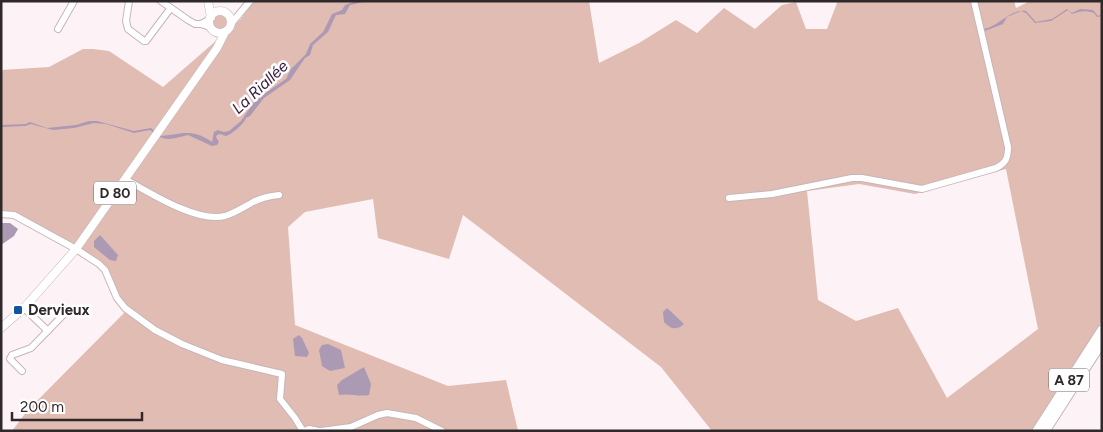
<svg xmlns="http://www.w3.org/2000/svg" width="1103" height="432" font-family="Figtree,sans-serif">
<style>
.green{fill:#e0bcb2;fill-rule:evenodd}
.water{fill:#ac99b4}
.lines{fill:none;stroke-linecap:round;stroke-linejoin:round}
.minor-casing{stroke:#c6b5ba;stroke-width:8}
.major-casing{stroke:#c6b5ba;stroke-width:9}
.highway-casing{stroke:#c6b5ba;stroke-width:11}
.minor{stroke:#fff;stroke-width:6}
.major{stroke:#fff;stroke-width:8}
.highway{stroke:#fff;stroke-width:9}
.poi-dot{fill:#1253a4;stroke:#fff;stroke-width:2}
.labels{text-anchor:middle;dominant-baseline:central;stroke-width:5;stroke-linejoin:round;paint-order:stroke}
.shield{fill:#fff;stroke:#6d696b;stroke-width:1}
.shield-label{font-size:14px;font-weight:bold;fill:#2f292b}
.poi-label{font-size:15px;font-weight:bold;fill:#2f292b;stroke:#fff;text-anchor:start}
.water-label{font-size:16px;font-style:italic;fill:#371c41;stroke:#fff}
</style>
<rect width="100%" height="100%" fill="#fdf3f6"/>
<!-- green -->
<g class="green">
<path d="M252,1H589L599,63L639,43L676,20L697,33L724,8L755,29L782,5L796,2L806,29H827L837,3L836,1H1014L1016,8L1030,1H1102V321L1033,431H712L661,367L463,215L449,259L378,238L373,199L305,212L288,227L295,325L448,386L506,380L518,431H12L27,411L124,313L105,265L74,245L7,211L1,213V70L49,67L83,49H93L109,51L163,87L241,19ZM1006,169L1038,329L947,398L898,308L856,321L818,300L807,191L859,184L915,194Z"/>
<circle cx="221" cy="22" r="8"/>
</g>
<!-- water -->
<g class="water">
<path d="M368,1L350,5L345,14L336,15L328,32L313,45L310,55L305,58L290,80L264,98L250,116L246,118C244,124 232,134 226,136L220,134L217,135L216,137L219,142L217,145L212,146L188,135C170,139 165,143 150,130L134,133L106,124L94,123L74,128L53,130L31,124L25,126L1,127V125L26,124L30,122L47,128L76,125L89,121H97L134,131L151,128L161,136C183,134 192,128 212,142L214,132L218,130L224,132L229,131L241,121L252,105L261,96L286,79L291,69L306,54L310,44L323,32L332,14L342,10L345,5L353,2Z"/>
<path d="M1067,9L1072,13L1080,9L1093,10L1098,16L1102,14V16L1097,17L1094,13C1086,10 1079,11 1072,14L1068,10L1051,21L1035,23L1026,13L1021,11L1007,17L1003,24L982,32L983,29C999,27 1009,9 1026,11L1036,22L1052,19Z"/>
<polygon points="1,223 10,223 18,229 14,236 1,245"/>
<polygon points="100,235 118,255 116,261 110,260 94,247 94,241"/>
<path d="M667,308L684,324C676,331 671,329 664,322L663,312Z"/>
<polygon points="299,335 302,338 309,353 307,357 295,356 293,339"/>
<polygon points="328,344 341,350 345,368 330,371 322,366 319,350 322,345"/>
<path d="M364,367L371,384L369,395C359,397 349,393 339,395L337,385L342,380Z"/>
</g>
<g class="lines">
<!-- minor casing -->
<g class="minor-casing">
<g id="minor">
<polyline points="129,1 126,21 128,29 144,41 146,41 170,9"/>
<polyline points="161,1 188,20 195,24 201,24"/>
<polyline points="210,19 201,24 210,27"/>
<polyline points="231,24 250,1"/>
<polyline points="58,29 74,1"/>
<path d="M125,179C150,193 197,223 225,216C235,213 244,207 253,202C261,198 270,196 279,195"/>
<path d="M729,198L772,194L852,178H862L922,189L996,168C1006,163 1008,158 1008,147L974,1"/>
<polyline points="1,214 14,215 76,249 99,264 105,270 117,298 125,308 155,330 182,344 222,360 282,374 280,399 295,418 303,431"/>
<polyline points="24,308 48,331"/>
<polyline points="22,371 10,359 12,355 31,348 66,312 63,310"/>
<polyline points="304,431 309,429 319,431"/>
<polyline points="321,431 351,427 378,415 387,413 416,418 442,431"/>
</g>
</g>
<!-- major casing -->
<g class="major-casing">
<g id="major">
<polyline points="208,1 211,17"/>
<circle cx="220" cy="22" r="11"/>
<polyline points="1,328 24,308 76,249 217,48 225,32"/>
</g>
</g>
<!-- highway casing -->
<g class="highway-casing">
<g id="highway">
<polyline points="1037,431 1102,330"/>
<polyline points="1045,431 1102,342"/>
</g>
</g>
<!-- minor -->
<use href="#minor" class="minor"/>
<!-- major -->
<use href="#major" class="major"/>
<!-- highway -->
<use href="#highway" class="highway"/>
</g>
<!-- markers -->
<rect class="poi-dot" x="13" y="305" width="10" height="10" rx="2.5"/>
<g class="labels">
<!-- shield labels -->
<g class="shield">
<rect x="94" y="181.5" width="42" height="23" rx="4"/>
<rect x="1049" y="368.5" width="40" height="23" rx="4"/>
</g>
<g class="shield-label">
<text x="115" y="193">D 80</text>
<text x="1069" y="380">A 87</text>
</g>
<!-- poi labels -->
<g class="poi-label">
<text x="28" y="310">Dervieux</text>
</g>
<!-- water labels -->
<g class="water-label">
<text transform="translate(260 87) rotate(-43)">La Riallée</text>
</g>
</g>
<!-- border -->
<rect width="1103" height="432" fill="none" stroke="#2f292b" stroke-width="5"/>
<!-- scale -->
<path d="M12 412v8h130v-8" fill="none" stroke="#2f292b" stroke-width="2.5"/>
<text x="20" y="412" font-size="15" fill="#2f292b" stroke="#ffffff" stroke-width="4" paint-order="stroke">200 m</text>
</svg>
